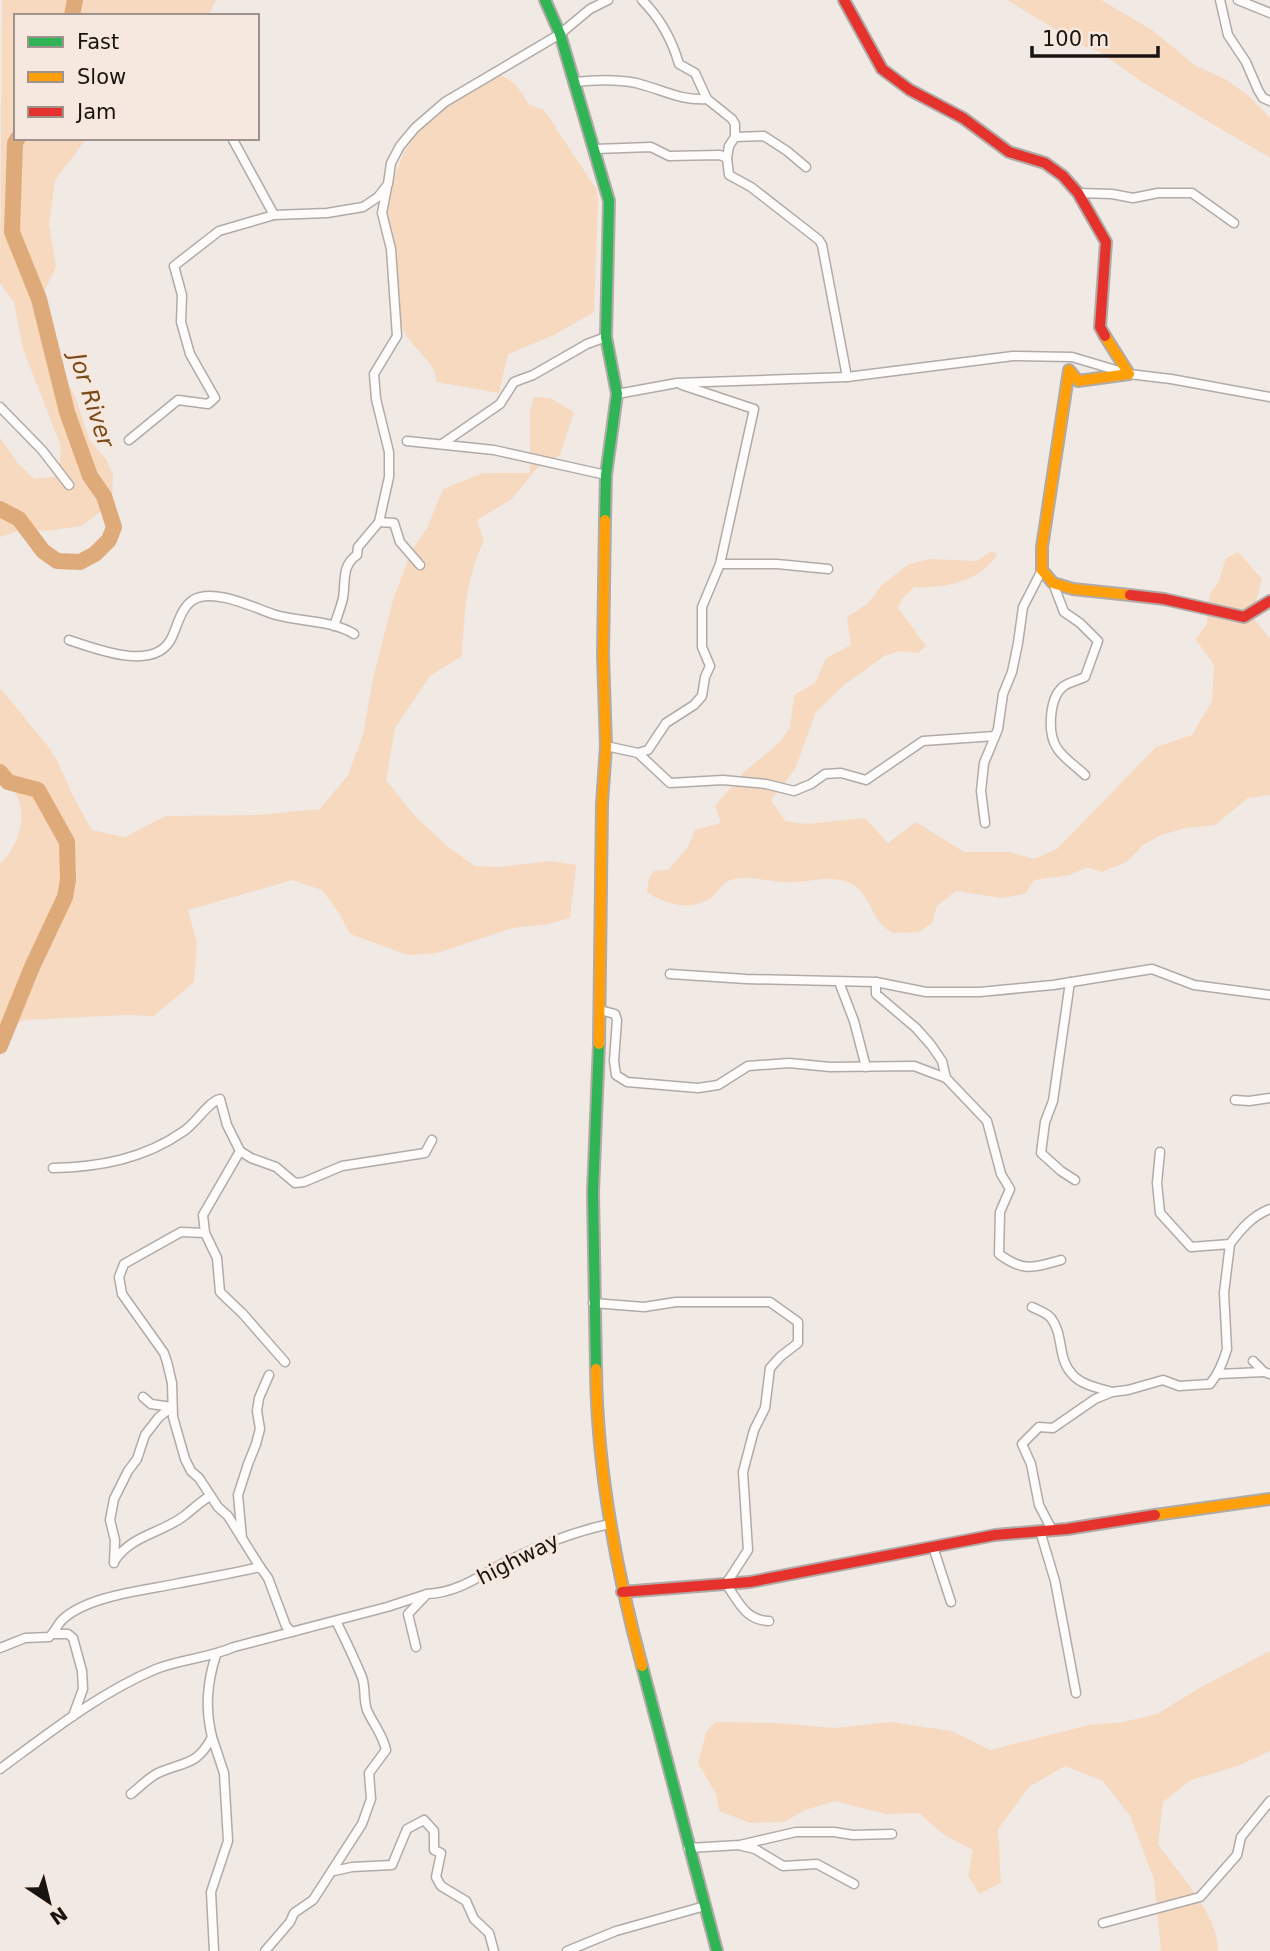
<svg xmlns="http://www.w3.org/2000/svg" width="1270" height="1951" font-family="'DejaVu Sans',sans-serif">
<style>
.green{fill:#f7d9c0}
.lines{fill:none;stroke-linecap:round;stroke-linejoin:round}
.river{stroke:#dfaa7a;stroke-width:16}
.street-casing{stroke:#b1aba8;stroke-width:11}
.fast-casing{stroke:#b1aba8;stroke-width:14}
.slow-casing{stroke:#b1aba8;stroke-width:14}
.jam-casing{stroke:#b1aba8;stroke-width:14}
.street{stroke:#fdfcfb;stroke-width:8}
.fast{stroke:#30b455;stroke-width:10}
.slow{stroke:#ff9f0a;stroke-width:10}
.jam{stroke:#e5322d;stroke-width:10}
.labels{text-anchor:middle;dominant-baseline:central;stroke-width:6;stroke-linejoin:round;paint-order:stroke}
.street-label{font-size:21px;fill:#191411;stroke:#f6e8de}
.water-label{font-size:23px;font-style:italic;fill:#7b4a1a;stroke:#f6e8de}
</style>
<rect width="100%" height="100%" fill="#f0e9e4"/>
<!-- green -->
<g class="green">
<polygon points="2,0 216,0 208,16 16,16 16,138 87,138 55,180 49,225 56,267 40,300 46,329 55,355 76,399 90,441 106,459 113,475 112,502 82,526 46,531 24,529 0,537 0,438 18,463 34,479 59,476 61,446 23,349 14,302 0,283"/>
<polygon points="1007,0 1101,0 1152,30 1196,66 1225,79 1249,96 1270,118 1270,158 1142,82 1100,52 1083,46"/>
<path d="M494,73C511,78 520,87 528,104L544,110L597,190L598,204L594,312L554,335L508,354L499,393L436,382C438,363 411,348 403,330C392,302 397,274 394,245C393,236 385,229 386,220C386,211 389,202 391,194C404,127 440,106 494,73Z"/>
<path d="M534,397L550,398L574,412L560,455L535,470L512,499L477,520L484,541C466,576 464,618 462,656L430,676L395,728L386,780L414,815L447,846L475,866L498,867L551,861L576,865L570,918L549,924L512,928L437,953L408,955L350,934L339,913L322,890L292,880L188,910L197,943L194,982L154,1016L126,1015L25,1020L0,1030V864C18,846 29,817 15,792C12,786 5,781 0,776V688L47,745L58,762L73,796L92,830L125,837L165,816L258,815L320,809L348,775L363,735L373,679L393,600L411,552L427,528L443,489L483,473H530V411Z"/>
<path d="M991,551L997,554C982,581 944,589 914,587L902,599L898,608L926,646L918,653L900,651L884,656L843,686L816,712L795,769L771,800L785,821L806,824L865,818L888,843L916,822L964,852H1010L1034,859L1057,849L1156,747L1192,735L1212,701L1214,665L1196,640L1207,623L1209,596L1219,581L1226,558L1238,552L1262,579L1252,616L1270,639V795L1248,798L1215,825L1186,828L1161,835L1143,845L1128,861L1102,872L1087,867L1070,875L1034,880L1025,894L1002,898L956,891L937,906L932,923L919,932L893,933C889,930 883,927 880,923C870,910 866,889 848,882C827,875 815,881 795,882C773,884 752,874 731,880C723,882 718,892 712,897C692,912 666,905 647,892L649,878L654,871L668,870L688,847L695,830L721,823L715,806L744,772L779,743L790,728L794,695L815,683L826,658L851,645L847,617L868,603L882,585L909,564L930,559L977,561Z"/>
<path d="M1270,1651V1751L1238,1766L1191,1780L1163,1802L1158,1844C1178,1874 1219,1914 1218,1951H1161L1154,1879L1130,1816L1103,1781L1065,1766L1029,1787L998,1829L1001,1883L979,1894L968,1875L973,1850L944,1835L919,1813L886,1814L835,1801L805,1810L784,1822L750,1823L719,1811L716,1794L698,1763L706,1733L715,1722L777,1723L835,1728L891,1722L951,1731L991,1750L1089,1725L1123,1722L1157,1714L1203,1686Z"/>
</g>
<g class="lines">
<!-- river -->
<g class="river">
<polyline points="72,16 75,0"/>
<polyline points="0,509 19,519 43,551 57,561 80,562 95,554 109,540 114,527 104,496 90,476 67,412 39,299 12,232 15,143 18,138"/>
<polyline points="0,772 8,782 38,790 67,842 68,880 65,897 32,967 0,1046"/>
</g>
<!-- street casing -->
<g class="street-casing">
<g id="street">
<path d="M642,0C660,18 672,40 679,64L695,73L707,99L732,119L735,124V137L729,146L727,158"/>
<polyline points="1220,0 1228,35 1246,62 1258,90 1263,98 1270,101"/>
<polyline points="1238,0 1270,13"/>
<path d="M574,82C594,80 616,79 636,83C661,89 680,101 707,99"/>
<polyline points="735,137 764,136 787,151 806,167"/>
<polyline points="232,138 274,215 327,213 363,207 378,197 388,184 391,163 400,146 415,128 445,102 560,34 590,9 608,0"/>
<polyline points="595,149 651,147 669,156 720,155 727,158 729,175 751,187 819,240 822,245 847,377"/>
<polyline points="1078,193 1112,194 1133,198 1158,193 1192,193 1234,223"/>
<polyline points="617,394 677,383 847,377 1013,356 1072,357 1129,374 1171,379 1270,397"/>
<polyline points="0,407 42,450 69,485"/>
<polyline points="129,440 178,400 208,404 215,398 190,354 181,322 182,295 174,266 219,231 274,215"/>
<polyline points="407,441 494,450 606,475"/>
<polyline points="442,444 500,404 514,382 533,375 587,344 606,337"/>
<polyline points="379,522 389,477 389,452 376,399 374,374 397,336 391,249 382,213 387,187"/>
<polyline points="720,564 777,564 828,569"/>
<path d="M1053,583L1064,612L1080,623L1098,641L1085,677C1079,680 1070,682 1064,686C1049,697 1047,733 1057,748C1063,758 1077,767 1085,775"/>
<path d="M334,626C337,617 341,607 343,598C346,581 341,566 357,555L358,547L379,522L394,523L400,542L420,565"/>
<path d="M69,640C96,649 156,673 172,637C178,624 181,608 193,600C214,587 256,609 276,615C301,622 331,620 354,634"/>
<polyline points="606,746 638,753 670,783 723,780 766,784 794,791 811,784 825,774 841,773 866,780 923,741 995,736"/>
<polyline points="638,753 648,750 666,723 694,705 702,696 705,677 710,666 702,647 702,607 720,564 754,409 682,385"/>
<polyline points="985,823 981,791 984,763 998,729 1003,694 1012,672 1018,643 1023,607 1042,570"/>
<polyline points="670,974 746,979 876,982 926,992 980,992 1053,985 1152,969 1194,985 1270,995"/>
<polyline points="839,982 854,1021 866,1067"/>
<path d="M876,982V994L916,1028L931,1045L942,1061L946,1078L987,1121L1001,1174L1010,1189L1000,1212L999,1254C1023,1272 1033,1268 1061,1260"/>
<polyline points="1070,982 1053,1101 1045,1122 1041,1153 1061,1171 1075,1180"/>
<polyline points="600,1010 615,1014 617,1020 614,1061 616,1075 627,1082 698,1088 718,1085 748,1066 789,1063 830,1067 914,1066 946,1078"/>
<polyline points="1235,1100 1249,1101 1270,1098"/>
<polyline points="240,1151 251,1158 276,1167 295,1183 304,1182 342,1166 425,1153 432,1140"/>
<path d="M53,1168C100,1167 144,1159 184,1131C197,1122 208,1102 220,1099L227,1125L240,1151L203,1215L205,1233L217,1258L220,1292L243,1314L285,1362"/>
<polyline points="205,1233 181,1232 124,1264 119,1277 122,1294 164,1353 167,1362 172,1383 173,1417 185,1459 191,1471 199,1478 218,1507 228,1516 260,1567"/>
<path d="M1230,1244C1241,1229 1252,1216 1270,1209"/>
<path d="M593,1303L644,1307L676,1302H770L798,1322V1343L781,1356L770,1368L765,1408L754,1430L743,1472L748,1550L726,1584C739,1602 745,1620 769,1621"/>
<path d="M1032,1307C1038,1310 1047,1313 1051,1318C1064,1335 1057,1358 1072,1374C1081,1385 1099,1388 1112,1392"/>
<polyline points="1253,1361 1264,1372 1270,1374"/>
<polyline points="1218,1374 1264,1372"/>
<polyline points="143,1397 151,1404 172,1407"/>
<path d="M1052,1530L1039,1505L1031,1464L1022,1444L1039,1427L1053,1428L1095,1399L1112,1392L1128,1390L1163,1380L1179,1386L1210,1384C1219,1373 1223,1363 1227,1349L1224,1293L1230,1244L1191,1247L1160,1213L1157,1183L1160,1152"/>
<polyline points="1040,1531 1055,1581 1076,1693"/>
<polyline points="242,1538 238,1495 248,1464 256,1444 260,1429 257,1411 259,1398 269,1375"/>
<polyline points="933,1547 951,1602"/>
<path d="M115,1560C132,1535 162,1533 184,1516C193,1509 200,1502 210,1496"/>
<polyline points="114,1563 115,1540 110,1520 114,1499 128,1471 137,1459 145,1435 159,1417 172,1407"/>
<polyline points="53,1634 68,1634 73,1638 82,1671 83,1689 73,1716"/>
<path d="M416,1647L408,1614L427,1594C456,1593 478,1577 502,1564C537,1546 571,1532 610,1524"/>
<path d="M0,1648L25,1638L49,1637C55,1632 57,1625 62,1620C88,1595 148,1590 180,1583C207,1578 234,1573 260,1567L268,1578L286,1626L292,1632"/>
<polyline points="212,1737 224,1773 228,1841 211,1892 214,1951"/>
<path d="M0,1769C49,1733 99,1693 156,1669C181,1659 209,1658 234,1647L387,1607L427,1594"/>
<path d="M131,1794C140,1787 148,1778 158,1773C185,1761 197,1766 212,1737C205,1708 207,1683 216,1655"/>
<polyline points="742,1846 755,1849 783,1866 817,1864 854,1884"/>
<polyline points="688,1848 740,1845 796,1832 834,1832 853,1835 892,1834"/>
<polyline points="334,1871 352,1867 392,1865 407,1829 424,1820 434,1831 434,1850 441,1853 436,1877 441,1886 466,1901 474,1919 489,1933 494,1951"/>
<polyline points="1103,1923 1200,1897 1237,1855 1241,1837 1270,1801"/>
<path d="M265,1951L290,1922L294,1913L313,1900L362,1824L371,1799L369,1773L386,1750C383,1735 373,1724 367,1710C363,1699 366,1688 362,1677C354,1658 345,1639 336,1621"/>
<polyline points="567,1951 616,1931 705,1906"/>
</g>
</g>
<!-- fast casing -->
<g class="fast-casing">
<g id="fast">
<polyline points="545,0 560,34 609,201 606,337 617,394 606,475 605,520"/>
<polyline points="596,1369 593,1192 599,1044"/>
<polyline points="642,1666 717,1951"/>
</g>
</g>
<!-- slow casing -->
<g class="slow-casing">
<g id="slow">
<polyline points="1105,336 1129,374 1078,381 1069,370 1042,547 1042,570 1053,583 1073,589 1130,595"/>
<polyline points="599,1044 602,804 606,746 603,655 605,520"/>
<path d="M596,1369C597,1470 616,1570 642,1666"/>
<polyline points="1155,1515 1270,1499"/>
</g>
</g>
<!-- jam casing -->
<g class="jam-casing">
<g id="jam">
<polyline points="844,0 882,69 910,90 963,118 1009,152 1045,163 1063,176 1078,193 1106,242 1100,327 1105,336"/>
<polyline points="1130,595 1164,599 1244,617 1270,601"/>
<polyline points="622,1592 750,1582 995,1535 1067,1529 1155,1515"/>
</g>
</g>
<!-- street -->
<use href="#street" class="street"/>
<!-- fast -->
<use href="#fast" class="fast"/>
<!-- slow -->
<use href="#slow" class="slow"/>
<!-- jam -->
<use href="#jam" class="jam"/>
</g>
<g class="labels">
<!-- street labels -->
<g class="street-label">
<text transform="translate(518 1559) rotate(-27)">highway</text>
</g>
<!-- water labels -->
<g class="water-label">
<text transform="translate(92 400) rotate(72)">Jor River</text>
</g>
</g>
<!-- legend -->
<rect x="14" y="14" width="245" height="126" fill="#f6e8de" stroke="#9e938c" stroke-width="2"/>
<rect x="28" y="37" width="35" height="10" fill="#30b455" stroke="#9e938c" stroke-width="2"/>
<text x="77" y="49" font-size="21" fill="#191411">Fast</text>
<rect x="28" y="72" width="35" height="10" fill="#ff9f0a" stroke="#9e938c" stroke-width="2"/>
<text x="77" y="84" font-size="21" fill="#191411">Slow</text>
<rect x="28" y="107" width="35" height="10" fill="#e5322d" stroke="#9e938c" stroke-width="2"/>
<text x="77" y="119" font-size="21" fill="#191411">Jam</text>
<!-- north arrow -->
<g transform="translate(49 1902) rotate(145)" stroke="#f6e8de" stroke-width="5" paint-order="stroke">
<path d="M0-5L12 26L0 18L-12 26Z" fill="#191411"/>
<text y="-10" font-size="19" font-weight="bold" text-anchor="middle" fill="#191411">N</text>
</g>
<!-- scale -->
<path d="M1032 46v10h126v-10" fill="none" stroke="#191411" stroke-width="3.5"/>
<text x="1042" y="46" font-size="21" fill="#191411" stroke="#f6e8de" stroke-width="5" paint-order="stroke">100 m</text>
</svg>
